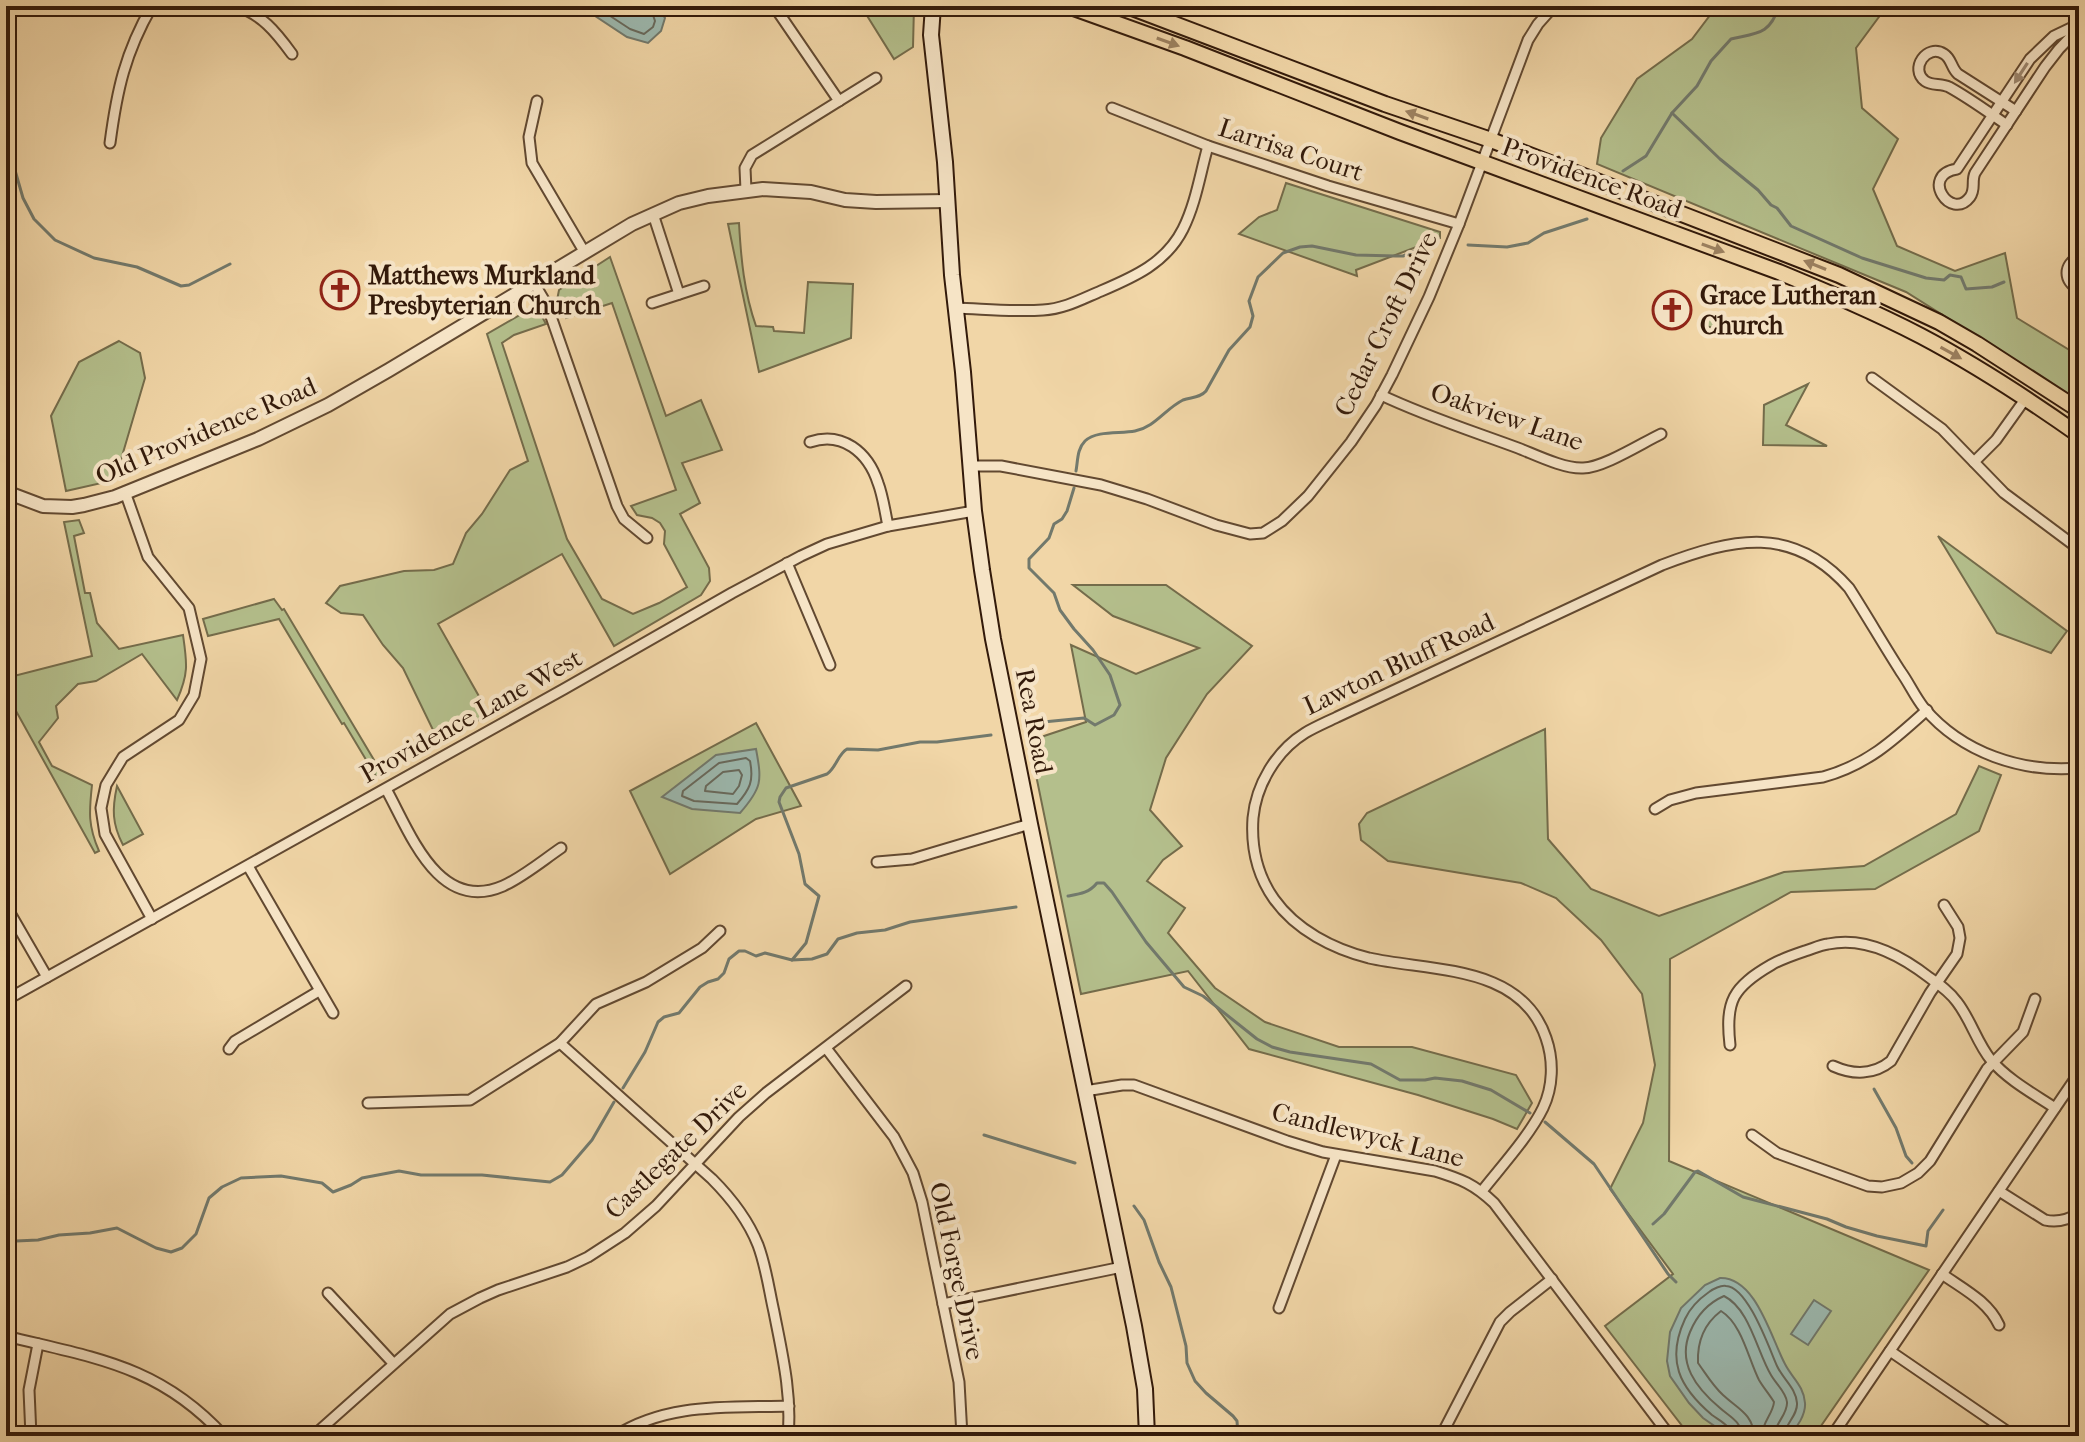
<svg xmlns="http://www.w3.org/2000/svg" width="2085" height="1442" font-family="'IM FELL French Canon',serif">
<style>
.green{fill:#b4bf8c;stroke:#746c4b;stroke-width:2}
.water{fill:#9cb8ae;stroke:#72796c;stroke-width:2}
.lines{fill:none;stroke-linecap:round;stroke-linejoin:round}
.shore{stroke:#68695c;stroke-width:2}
.stream{stroke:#72796c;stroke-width:3}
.minor-casing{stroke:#624931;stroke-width:13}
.tertiary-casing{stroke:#624931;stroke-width:16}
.secondary-casing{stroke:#331a0a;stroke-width:18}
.primary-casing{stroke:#331a0a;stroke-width:18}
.minor{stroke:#f6e4c6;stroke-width:9}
.tertiary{stroke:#f6e4c6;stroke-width:12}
.secondary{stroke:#f6e4c6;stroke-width:14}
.primary{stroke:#f1d6a7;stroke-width:14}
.oneway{fill:#9c8160}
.oneway2{fill:#9e8971}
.labels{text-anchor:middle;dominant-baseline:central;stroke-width:8;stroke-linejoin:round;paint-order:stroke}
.street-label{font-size:26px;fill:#331a0a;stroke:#f6e4c6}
.poi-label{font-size:26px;font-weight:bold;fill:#331a0a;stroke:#f6e4c6;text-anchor:start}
</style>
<rect width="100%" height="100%" fill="#f1d6a7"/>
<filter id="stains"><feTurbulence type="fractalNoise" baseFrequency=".0025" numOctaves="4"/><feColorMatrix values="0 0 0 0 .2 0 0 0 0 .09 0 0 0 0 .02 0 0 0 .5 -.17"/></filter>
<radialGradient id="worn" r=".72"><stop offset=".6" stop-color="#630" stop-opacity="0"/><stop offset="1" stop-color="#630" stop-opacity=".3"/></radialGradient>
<!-- green -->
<g class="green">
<polygon points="861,6 914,6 913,47 894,59"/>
<polygon points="1717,6 1887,6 1856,48 1862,108 1898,139 1873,189 1897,246 1955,271 2005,253 2017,318 2076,354 2079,354 2079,401 1906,292 1597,164 1601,138 1637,79 1692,39"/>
<polygon points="1286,183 1440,232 1440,238 1356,270 1357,276 1239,234 1259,217 1277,210"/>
<path d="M739,223C741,259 744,292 756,326L773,327L774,331L804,333L808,282L853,284L851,338L759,372L728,224Z"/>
<polygon points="610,257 666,416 701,400 722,450 682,463 700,503 680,514 709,568 710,581 701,595 614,646 562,554 438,624 489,714 452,736 433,730 403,668 383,645 363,615 341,613 326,603 340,586 404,571 434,570 453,564 466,533 482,514 510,470 528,461 487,334 530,309 539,311 546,324 514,335 502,343 567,539 602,599 633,614 659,603 687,587 664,544 665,531 660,523 652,518 637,515 631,506 676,490 612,303 566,318 557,300 559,290"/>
<polygon points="1705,315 1731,320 1728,335 1711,333 1713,328 1702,325"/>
<polygon points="119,341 140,353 145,378 115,480 66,491 51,416 79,362"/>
<polygon points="1808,384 1786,425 1827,446 1763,445 1764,405"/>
<path d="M79,520L84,533L74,536L85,593H90L97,623L119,649L183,635C187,663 189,673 177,700L142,654L96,681L78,684L56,706L58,718L39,742L52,766L92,785C89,812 88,826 99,851L95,853L6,693V678L92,656L64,522Z"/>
<polygon points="1938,536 2067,631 2051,653 1997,633"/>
<polygon points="1073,585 1166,585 1252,646 1207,694 1166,758 1150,810 1182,846 1163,860 1147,881 1185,908 1168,933 1215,988 1265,1022 1339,1047 1412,1047 1516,1075 1532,1103 1517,1129 1493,1119 1418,1095 1249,1049 1188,971 1081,994 1029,741 1086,722 1071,645 1136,674 1199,648 1113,616"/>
<polygon points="274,599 282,610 284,609 383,775 377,778 344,723 342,724 279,619 208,636 203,619"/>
<polygon points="756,723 801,806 756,819 670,874 630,791"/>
<polygon points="1545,729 1548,839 1591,889 1659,916 1784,872 1864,866 1956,814 1979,766 2001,775 1979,831 1875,889 1791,892 1670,959 1669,1161 1929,1270 1814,1436 1690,1436 1605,1326 1673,1274 1610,1189 1643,1123 1655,1065 1642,994 1601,940 1556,898 1521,883 1388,861 1361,840 1359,824 1367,813"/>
<path d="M117,786L143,834L123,845C112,824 112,809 117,786Z"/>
</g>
<!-- water -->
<g class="water">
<path d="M56,6H107L100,14C84,14 67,18 56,6Z"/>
<polygon points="580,6 656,6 665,18 661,31 648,43 627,37"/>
<path d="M756,749C762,781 762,788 740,813L692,809L662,797L716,755Z"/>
<path d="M1720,1278C1756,1277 1771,1338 1785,1364C1792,1378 1804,1386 1805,1403C1806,1414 1797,1428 1789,1436H1729L1703,1418L1689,1403L1670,1376L1667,1361L1670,1332L1681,1308L1705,1285Z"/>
<polygon points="1814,1300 1831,1311 1808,1345 1791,1334"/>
</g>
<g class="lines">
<!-- shore -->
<g class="shore">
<polyline points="595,6 630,29 644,34 653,27 655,21 650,6"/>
<path d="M746,758L750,761C754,781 750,789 737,804L694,801L682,796L683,791L719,763Z"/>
<polygon points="739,770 742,775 739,786 733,794 705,791 706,786 723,772"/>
<path d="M1732,1436C1730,1425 1720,1421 1712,1415C1679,1387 1666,1360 1685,1319C1690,1308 1699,1299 1709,1292C1713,1289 1721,1285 1726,1286C1748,1287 1769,1348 1777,1366C1783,1379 1796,1388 1797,1403C1798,1415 1785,1424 1784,1436"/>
<path d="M1742,1436C1741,1421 1730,1417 1720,1408C1696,1388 1677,1363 1690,1332C1697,1315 1708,1303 1724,1296C1750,1309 1757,1352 1771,1375C1776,1384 1786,1392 1787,1402C1788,1414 1775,1423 1774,1436"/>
<path d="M1754,1436C1753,1414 1738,1409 1723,1395C1713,1386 1706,1374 1698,1363C1697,1341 1704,1324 1721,1311C1742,1324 1748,1358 1759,1380C1763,1387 1769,1394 1774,1402C1773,1414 1762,1422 1762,1436"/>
</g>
<!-- stream -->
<g class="stream">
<polyline points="1672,113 1720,159 1758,190 1771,205 1777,208 1791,226 1862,258 1926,278 1944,280 1950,275 1961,277 1966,289 1992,287 2004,282"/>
<polyline points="6,139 23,198 34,219 55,240 94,258 137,267 181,286 189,285 230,264"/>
<path d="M1623,171L1646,156L1672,113L1697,86L1711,61L1731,39C1757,33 1770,35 1779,6"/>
<polyline points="1468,245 1507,247 1528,243 1544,233 1587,219"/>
<path d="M1076,471C1078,460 1077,449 1085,441C1097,430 1120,434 1135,431C1155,427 1165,409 1183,400C1192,397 1200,398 1206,391L1229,350L1250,327L1253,316L1249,301L1258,277L1283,253L1300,247L1312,246L1356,255L1396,256H1403L1422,248L1436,244"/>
<polyline points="1033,723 1084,718 1095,725 1114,715 1120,705 1110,675 1093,650 1074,629 1060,610 1054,593 1029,568 1029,559 1049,538 1054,524 1062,519 1067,511 1074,488"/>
<path d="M1068,896C1080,894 1089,893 1097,883H1104L1112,892L1146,942L1184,987L1203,996L1257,1039L1272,1047L1290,1052L1371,1064L1400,1080H1425L1435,1078L1462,1081L1491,1090L1530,1113"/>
<path d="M792,960L806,943L819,896L805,884L799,854L779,802L780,797L786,788L827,774C836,768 838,754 847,749L878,750L920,742H937L991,735"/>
<polyline points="623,1088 645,1052 658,1022 664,1017 679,1013 700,987 708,982 718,979 724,973 729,959 739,951 745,951 756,956 765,953 792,960 812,959 827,954 838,939 857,933 885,930 910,922 1016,907"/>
<polyline points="1874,1089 1896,1128 1906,1156 1912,1163"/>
<polyline points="1545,1122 1594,1164 1668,1274 1676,1282"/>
<polyline points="984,1135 1075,1163"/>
<polyline points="1134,1206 1144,1220 1159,1262 1171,1287 1186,1346 1187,1363 1195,1381 1206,1393 1233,1416 1237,1421 1238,1436"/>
<polyline points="1653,1224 1664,1214 1695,1172 1698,1171 1743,1197 1827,1219 1846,1227 1877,1236 1926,1246 1928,1231 1943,1210"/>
<polyline points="6,1237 16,1241 38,1240 59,1235 90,1233 117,1228 156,1248 171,1252 182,1248 196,1234 209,1198 222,1187 241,1178 281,1176 322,1183 333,1192 351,1185 362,1178 399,1171 421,1175 482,1175 550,1182 562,1175 592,1140 614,1102"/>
</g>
<!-- minor casing -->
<g class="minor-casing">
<g id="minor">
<path d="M234,6C261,13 276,32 292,54"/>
<polyline points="774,6 839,101"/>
<path d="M2079,24L2054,36L2030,59L1957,169C1919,175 1951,222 1970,197C1976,189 1971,181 1975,173L2045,67L2059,49L2079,28"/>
<polyline points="537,101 529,137 532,163 585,253"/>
<polyline points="1112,108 1208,146 1328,186 1459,224"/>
<path d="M2007,125C1988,112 1969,98 1949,87C1941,83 1932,86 1925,81C1909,69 1927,43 1944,54C1952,59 1951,68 1958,74L2016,111"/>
<path d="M110,143C117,90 125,53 152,6"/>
<polyline points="746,190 745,168 752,155 876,78"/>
<polyline points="653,214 679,294"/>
<path d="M2079,257C2063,264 2063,282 2079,289"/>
<polyline points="534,283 547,305 617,506 624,519 647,538"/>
<polyline points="652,303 704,286"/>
<path d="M956,308C985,309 1014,312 1043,310C1064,309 1082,299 1101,291C1134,277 1166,263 1183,229C1196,203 1200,174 1208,146"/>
<polyline points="1872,378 1942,429 2004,493 2079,549"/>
<path d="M1381,395C1425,416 1472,431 1518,448C1536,455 1564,469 1583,468C1603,468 1642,443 1661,434"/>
<path d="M810,442C842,431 868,452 878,483C883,496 885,512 888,526"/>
<polyline points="1974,462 1996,440 2026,398"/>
<polyline points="970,466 1001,466 1101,485 1147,499 1216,525 1250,534 1263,533 1282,521 1308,496 1351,442 1376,405 1392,375 1429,297 1459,224 1528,40 1538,24 1554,6"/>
<polyline points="125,492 148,557 189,608 201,659 194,695 179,720 123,757 106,785 101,808 105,834 152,919"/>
<polyline points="787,563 830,665"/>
<path d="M386,789C410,832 438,914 503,886C523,877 542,861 561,848"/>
<path d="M1655,809L1670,800L1696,793L1823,777C1867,765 1894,740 1927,710"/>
<polyline points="877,862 912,859 1030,824"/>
<polyline points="248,866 333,1013"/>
<polyline points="6,906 47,977"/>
<polyline points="6,1000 564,689 732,593 801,556 827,544 888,526 974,511"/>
<path d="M560,1043L712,1179C731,1198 748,1220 758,1245C766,1266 769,1290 774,1312C782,1353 792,1394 788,1436"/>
<path d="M1730,1045C1725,1001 1733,987 1771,965C1781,959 1793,955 1805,951C1812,949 1820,945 1828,944C1865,936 1902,956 1930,978C1940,985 1950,992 1957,1002C1971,1020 1977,1043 1991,1060C2008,1080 2034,1094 2055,1108"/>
<polyline points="826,1048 894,1137 913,1173 922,1202 959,1382 962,1436"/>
<polyline points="229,1049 235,1041 319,991"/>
<path d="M1833,1066C1853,1075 1874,1075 1891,1061L1930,993L1957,954L1960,938L1958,927L1944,905"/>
<path d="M1085,1091L1122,1085H1134L1287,1141L1323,1152L1435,1171C1461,1179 1474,1184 1494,1203L1670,1436"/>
<polyline points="368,1103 470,1100 560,1043 596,1004 646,982 702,948 720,931"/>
<polyline points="1752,1135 1777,1153 1868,1186 1882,1187 1901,1183 1918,1173 1930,1161 1987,1069 2023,1032 2035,999"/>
<path d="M1482,1191C1500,1168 1530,1135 1543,1108C1553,1087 1554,1061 1546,1038C1521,964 1432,972 1369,958C1333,949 1296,930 1274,899C1257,875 1251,847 1253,818C1256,785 1276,751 1305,733C1315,727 1327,722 1337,717L1662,565C1733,538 1793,524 1849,588C1867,616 1883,644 1901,672C1909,683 1915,697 1924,708C1962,753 2022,773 2079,768"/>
<path d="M1999,1191L2045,1220C2058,1223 2068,1220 2079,1213"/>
<path d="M1942,1274C1963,1289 1988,1301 1999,1325"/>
<polyline points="328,1293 393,1363"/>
<polyline points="943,1304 1122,1267"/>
<polyline points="1279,1308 1336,1155"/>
<path d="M6,1336C94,1358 159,1365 224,1436"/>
<polyline points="1890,1351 2014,1436"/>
<polyline points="31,1436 29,1390 38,1344"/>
<polyline points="313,1436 450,1314 480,1298 498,1290 567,1267 588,1257 625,1233 656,1206 739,1117 766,1093 906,986"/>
<path d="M615,1436C668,1402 729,1408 789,1406"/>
<polyline points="1441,1436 1500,1322 1510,1312 1552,1279"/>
<polyline points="1832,1436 2079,1073"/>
</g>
</g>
<!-- tertiary casing -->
<g class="tertiary-casing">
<polyline id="tertiary" points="6,492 43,506 72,507 84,505 115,497 258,439 328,405 389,370 632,224 679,203 708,196 763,189 811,192 845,200 876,202 948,201"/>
</g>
<!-- secondary casing -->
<g class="secondary-casing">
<polyline id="secondary" points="933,6 931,35 945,162 952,275 963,372 974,511 982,570 993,639 1030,824 1134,1326 1145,1389 1147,1436"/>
</g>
<!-- primary casing -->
<g class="primary-casing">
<g id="primary">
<path d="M1068,6L1185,48L1400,132L1779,272C1827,292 1875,312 1921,336C1976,365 2028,399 2079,435"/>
<polyline points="1127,6 1385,104 1491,140 1839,275 1939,322 1977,344 2079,410"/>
</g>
</g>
<!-- minor -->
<use href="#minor" class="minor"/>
<!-- tertiary -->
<use href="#tertiary" class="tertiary"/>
<!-- secondary -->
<use href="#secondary" class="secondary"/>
<!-- primary -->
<use href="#primary" class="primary"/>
</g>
<!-- one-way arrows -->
<defs><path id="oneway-solid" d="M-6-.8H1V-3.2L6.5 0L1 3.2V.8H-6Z" transform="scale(2)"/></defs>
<g class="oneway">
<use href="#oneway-solid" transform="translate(1168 42) rotate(20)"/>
<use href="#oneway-solid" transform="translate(1417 115) rotate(-161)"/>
<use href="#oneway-solid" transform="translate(1713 248) rotate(20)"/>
<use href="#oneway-solid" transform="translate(1815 265) rotate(-158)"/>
<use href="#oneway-solid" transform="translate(1951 353) rotate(29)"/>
</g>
<use class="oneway2" href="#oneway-solid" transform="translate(2021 73) rotate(123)"/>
<!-- icons -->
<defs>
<g id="church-ring" transform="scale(2)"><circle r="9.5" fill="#f6e4c6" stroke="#8f2418" stroke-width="1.5"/><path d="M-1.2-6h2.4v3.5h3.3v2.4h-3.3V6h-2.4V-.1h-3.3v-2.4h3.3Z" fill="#8f2418"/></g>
</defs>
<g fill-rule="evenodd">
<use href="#church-ring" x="340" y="290"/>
<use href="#church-ring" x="1672" y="310"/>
</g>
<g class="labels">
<!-- street labels -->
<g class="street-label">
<text transform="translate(1291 150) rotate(18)">Larrisa Court</text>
<text transform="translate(1592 178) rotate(20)">Providence Road</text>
<text transform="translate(1386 324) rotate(-64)">Cedar Croft Drive</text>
<text transform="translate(1507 417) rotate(19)">Oakview Lane</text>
<text transform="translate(206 431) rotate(-23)">Old Providence Road</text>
<text transform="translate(1399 664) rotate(-25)">Lawton Bluff Road</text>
<text transform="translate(471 716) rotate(-29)">Providence Lane West</text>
<text transform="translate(1034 721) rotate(79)">Rea Road</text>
<text transform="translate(1368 1135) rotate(14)">Candlewyck Lane</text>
<text transform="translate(676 1150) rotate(-44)">Castlegate Drive</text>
<text transform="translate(957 1271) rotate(78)">Old Forge Drive</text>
</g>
<!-- poi labels -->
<g class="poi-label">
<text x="368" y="275">Matthews Murkland<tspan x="368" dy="30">Presbyterian Church</tspan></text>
<text x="1700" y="295">Grace Lutheran<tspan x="1700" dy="30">Church</tspan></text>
</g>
</g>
<!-- margin -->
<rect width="2085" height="1442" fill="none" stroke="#f1d6a7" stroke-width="32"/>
<rect x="8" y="8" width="2069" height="1426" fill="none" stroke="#331a0a" stroke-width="4"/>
<rect x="16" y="16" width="2053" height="1410" fill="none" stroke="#331a0a" stroke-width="2"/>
<rect width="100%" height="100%" filter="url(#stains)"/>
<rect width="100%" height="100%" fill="url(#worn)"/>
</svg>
